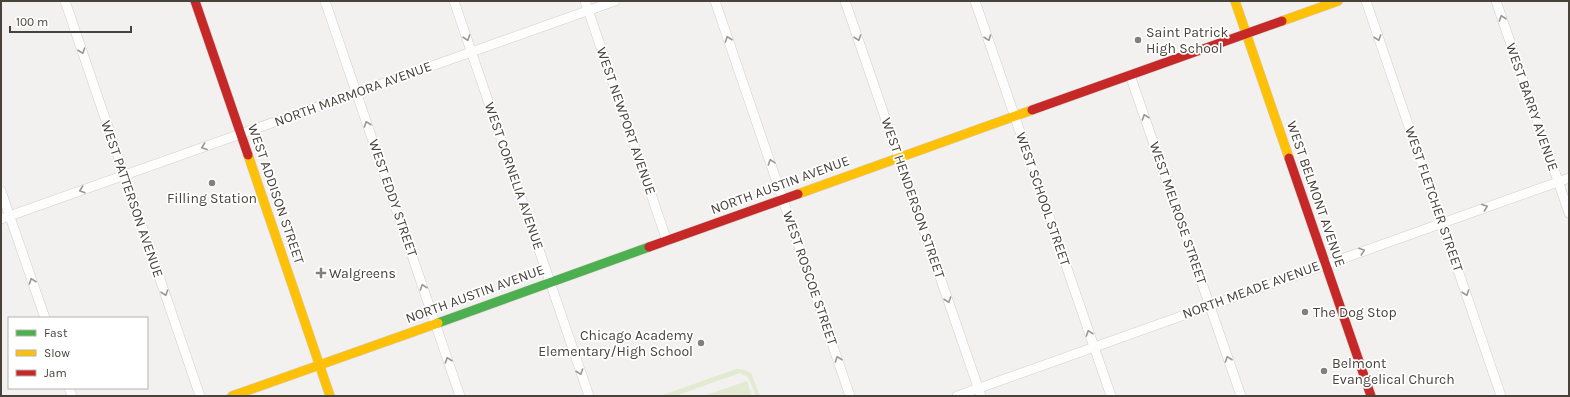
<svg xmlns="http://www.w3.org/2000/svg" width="1570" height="397" font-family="Karla,sans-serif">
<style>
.green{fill:#e2ead2}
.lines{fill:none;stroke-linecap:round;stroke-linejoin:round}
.street-casing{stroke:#d1cfcc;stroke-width:10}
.fast-casing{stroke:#d1cdc6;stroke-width:10}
.slow-casing{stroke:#d1cdc6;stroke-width:10}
.jam-casing{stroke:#d1cdc6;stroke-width:10}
.street{stroke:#fdfdfd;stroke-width:9}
.fast{stroke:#4caf50;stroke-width:9}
.slow{stroke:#ffc107;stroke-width:9}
.jam{stroke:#c62828;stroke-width:9}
.oneway{stroke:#9a9692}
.poi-dot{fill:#847f7a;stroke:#fff;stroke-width:1.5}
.labels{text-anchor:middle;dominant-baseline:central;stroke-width:3.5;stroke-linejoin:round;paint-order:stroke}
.poi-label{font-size:14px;fill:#49423b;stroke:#fff;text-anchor:start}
.street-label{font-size:14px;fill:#49423b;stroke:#fff}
</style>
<rect width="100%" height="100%" fill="#f3f1ef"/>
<!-- green -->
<g class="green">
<polygon points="736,369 745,370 751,373 760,396 756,396 748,377 740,373 675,396 660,396"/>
<polygon points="747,381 752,396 703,396"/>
</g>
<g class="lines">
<!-- street casing -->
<g class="street-casing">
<g id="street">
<polyline points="65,1 200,396"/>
<polyline points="325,1 460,396"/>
<polyline points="454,1 589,396"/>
<polyline points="585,1 667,241"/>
<polyline points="715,1 850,396"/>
<polyline points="845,1 981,396"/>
<polyline points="975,1 1111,396"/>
<polyline points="1366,1 1501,396"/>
<polyline points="1496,1 1569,213"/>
<polyline points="1130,75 1241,396"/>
<polyline points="1,191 45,318"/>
<polyline points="1,219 615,1"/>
<polyline points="69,388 72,396"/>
<polyline points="957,396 1569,178"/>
</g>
</g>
<!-- fast casing -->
<g class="fast-casing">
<polyline id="fast" points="438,323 649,247"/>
</g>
<!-- slow casing -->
<g class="slow-casing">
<g id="slow">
<polyline points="1235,1 1289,158"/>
<polyline points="1282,21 1338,1"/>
<polyline points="248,155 330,396"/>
<polyline points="798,194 1032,110"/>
<polyline points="232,396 438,323"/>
</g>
</g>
<!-- jam casing -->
<g class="jam-casing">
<g id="jam">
<polyline points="195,1 248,155"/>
<polyline points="1032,110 1282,21"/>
<polyline points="1289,158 1371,396"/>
<polyline points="649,247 798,194"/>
</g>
</g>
<!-- street -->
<use href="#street" class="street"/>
<!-- fast -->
<use href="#fast" class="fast"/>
<!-- slow -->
<use href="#slow" class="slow"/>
<!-- jam -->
<use href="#jam" class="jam"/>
</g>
<!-- one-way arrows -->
<defs><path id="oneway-chevron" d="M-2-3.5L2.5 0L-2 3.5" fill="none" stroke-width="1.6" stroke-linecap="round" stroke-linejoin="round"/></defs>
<g class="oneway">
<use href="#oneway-chevron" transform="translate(1502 18) rotate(-109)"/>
<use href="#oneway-chevron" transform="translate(467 38) rotate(71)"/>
<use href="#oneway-chevron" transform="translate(858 38) rotate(71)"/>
<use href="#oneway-chevron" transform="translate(988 38) rotate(71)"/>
<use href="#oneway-chevron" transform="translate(1378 38) rotate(71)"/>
<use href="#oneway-chevron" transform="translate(728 39) rotate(-109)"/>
<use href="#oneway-chevron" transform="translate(82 51) rotate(71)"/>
<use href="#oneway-chevron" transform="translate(1145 117) rotate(-109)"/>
<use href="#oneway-chevron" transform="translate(367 124) rotate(-109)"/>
<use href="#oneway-chevron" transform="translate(204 147) rotate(160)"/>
<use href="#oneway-chevron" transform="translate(771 162) rotate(-108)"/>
<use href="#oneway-chevron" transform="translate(82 190) rotate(161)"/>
<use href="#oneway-chevron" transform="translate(1485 207) rotate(-20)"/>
<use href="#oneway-chevron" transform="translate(1362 251) rotate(-19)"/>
<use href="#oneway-chevron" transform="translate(32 281) rotate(-109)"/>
<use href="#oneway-chevron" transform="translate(423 287) rotate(-109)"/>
<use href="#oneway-chevron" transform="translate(165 293) rotate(71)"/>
<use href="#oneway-chevron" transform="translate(1466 293) rotate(71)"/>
<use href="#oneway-chevron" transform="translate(948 300) rotate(71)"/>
<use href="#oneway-chevron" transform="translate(1089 333) rotate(-109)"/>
<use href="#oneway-chevron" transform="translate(838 359) rotate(-109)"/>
<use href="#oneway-chevron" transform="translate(1228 359) rotate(-109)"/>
<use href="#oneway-chevron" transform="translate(448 360) rotate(-109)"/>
<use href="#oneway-chevron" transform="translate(580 372) rotate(71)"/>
</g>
<!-- markers -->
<g class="poi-dot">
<circle cx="1138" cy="40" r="4"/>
<circle cx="212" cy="183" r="4"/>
<path d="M319 267h4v4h4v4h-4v4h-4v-4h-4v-4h4z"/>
<circle cx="1305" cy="312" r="4"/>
<circle cx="701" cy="343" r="4"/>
<circle cx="1324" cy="371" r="4"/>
</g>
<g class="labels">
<!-- poi labels -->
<g class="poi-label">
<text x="1146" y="32">Saint Patrick<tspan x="1146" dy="16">High School</tspan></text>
<text x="212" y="198" text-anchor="middle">Filling Station</text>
<text x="329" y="273">Walgreens</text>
<text x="1313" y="312">The Dog Stop</text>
<text x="693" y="335" text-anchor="end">Chicago Academy<tspan x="693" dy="16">Elementary/High School</tspan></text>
<text x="1332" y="363">Belmont<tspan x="1332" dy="16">Evangelical Church</tspan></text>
</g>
<!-- street labels -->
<g class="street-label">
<text transform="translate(353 94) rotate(-20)">NORTH MARMORA AVENUE</text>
<text transform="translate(1532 107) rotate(71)">WEST BARRY AVENUE</text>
<text transform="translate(626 121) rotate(71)">WEST NEWPORT AVENUE</text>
<text transform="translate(514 176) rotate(71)">WEST CORNELIA AVENUE</text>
<text transform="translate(780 185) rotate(-20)">NORTH AUSTIN AVENUE</text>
<text transform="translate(276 194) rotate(71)">WEST ADDISON STREET</text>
<text transform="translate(1316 194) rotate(71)">WEST BELMONT AVENUE</text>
<text transform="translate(393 198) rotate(71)">WEST EDDY STREET</text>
<text transform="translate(913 198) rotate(71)">WEST HENDERSON STREET</text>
<text transform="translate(132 199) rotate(71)">WEST PATTERSON AVENUE</text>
<text transform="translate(1043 199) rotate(71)">WEST SCHOOL STREET</text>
<text transform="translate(1434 199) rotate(71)">WEST FLETCHER STREET</text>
<text transform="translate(1178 213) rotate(71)">WEST MELROSE STREET</text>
<text transform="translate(810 278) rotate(71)">WEST ROSCOE STREET</text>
<text transform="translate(1251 290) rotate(-20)">NORTH MEADE AVENUE</text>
<text transform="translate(475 294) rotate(-20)">NORTH AUSTIN AVENUE</text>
</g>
</g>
<!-- border -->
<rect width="1570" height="397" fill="none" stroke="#49423b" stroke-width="4"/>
<!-- legend -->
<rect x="8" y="317" width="140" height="72" fill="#ffffff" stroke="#b6b3b1"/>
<rect x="16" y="330" width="20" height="6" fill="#4caf50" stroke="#b6b3b1"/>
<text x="44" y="337" font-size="12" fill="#49423b">Fast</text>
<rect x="16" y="350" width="20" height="6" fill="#ffc107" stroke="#b6b3b1"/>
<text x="44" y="357" font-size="12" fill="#49423b">Slow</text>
<rect x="16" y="370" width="20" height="6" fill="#c62828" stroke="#b6b3b1"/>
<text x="44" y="377" font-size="12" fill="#49423b">Jam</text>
<!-- scale -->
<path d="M10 26v6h121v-6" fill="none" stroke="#49423b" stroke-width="2"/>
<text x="16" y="26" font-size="12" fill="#49423b" stroke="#ffffff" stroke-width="3" paint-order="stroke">100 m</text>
</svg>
